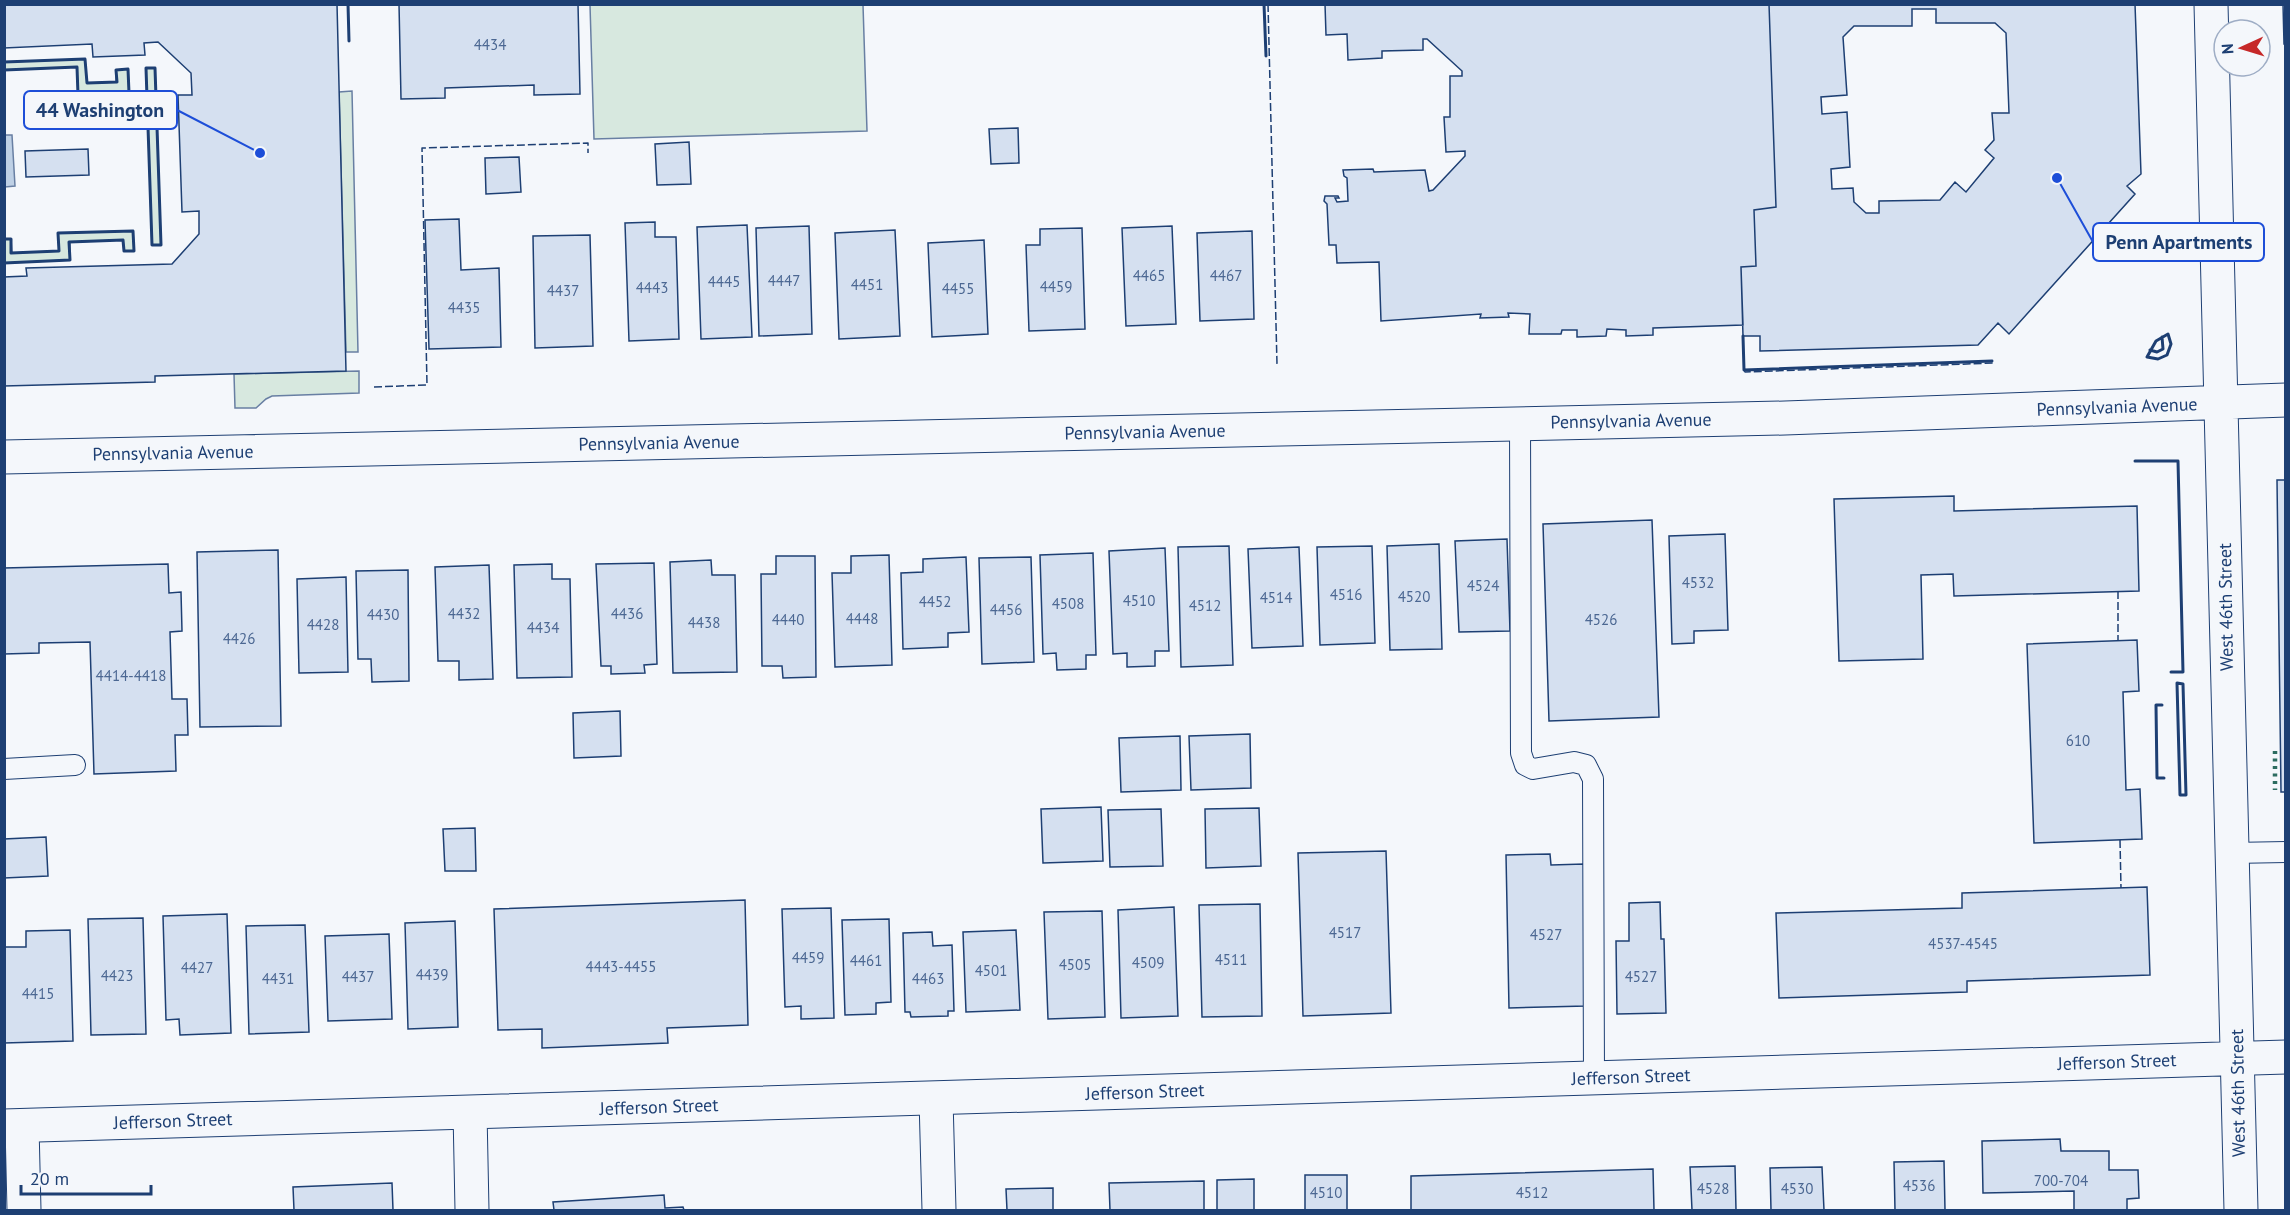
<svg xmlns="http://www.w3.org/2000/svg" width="2290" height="1215" font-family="'PT Sans',sans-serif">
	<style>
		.green { fill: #d7e8df; stroke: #687fa3; stroke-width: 1.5 }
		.water { fill: #bed0e5; stroke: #687fa3; stroke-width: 1.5 }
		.building { fill: #d5e0f0; stroke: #1d3f73; stroke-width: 1.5; fill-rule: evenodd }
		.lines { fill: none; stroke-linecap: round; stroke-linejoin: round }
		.lane-casing { stroke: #1d3f73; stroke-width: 22 }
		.street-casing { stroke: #1d3f73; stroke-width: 35 }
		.lane { stroke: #f4f7fb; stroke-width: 20 }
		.street { stroke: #f4f7fb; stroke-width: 33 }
		.hedge { stroke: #2c6c60; stroke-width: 4.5; stroke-dasharray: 3 4.5; stroke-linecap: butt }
		.fence { stroke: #1d3f73; stroke-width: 1.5; stroke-dasharray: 8 3; stroke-linecap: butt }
		.wall { stroke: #1d3f73; stroke-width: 3 }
		.labels { text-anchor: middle; stroke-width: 4.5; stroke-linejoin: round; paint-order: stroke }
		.number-label { font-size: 15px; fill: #4b6792 }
		.street-label { font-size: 18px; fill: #1d3f73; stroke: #f4f7fb }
		.leader { fill: none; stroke: #1d4ed8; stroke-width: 2 }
		.callout-dot { fill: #1d4ed8; stroke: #f4f7fb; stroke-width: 2 }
		.callout { fill: #f4f7fb; stroke: #1d4ed8; stroke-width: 2 }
		.callout-label { font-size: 20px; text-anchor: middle; font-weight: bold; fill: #1d3f73 }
	</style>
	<rect width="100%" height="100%" fill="#f4f7fb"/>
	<path class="green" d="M590,5H863L867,131L594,139Z
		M85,59L87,83L116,82V70L128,69L129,93L78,95L77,67L5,70V62Z
		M146,68H155L161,245H152Z
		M352,91L358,352H346L339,92Z
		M133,231L134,251H124L123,240L70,242V260L5,263V239H11L12,253L59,251L58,233Z
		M359,371V393L272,396L266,399L256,408H235L234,374Z"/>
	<path class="water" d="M5,135H12L15,186L5,187Z"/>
	<path class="building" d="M4,4H337L346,371L155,376V382L4,386V277L27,276L26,268L172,264L199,234V211L182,212L178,95H192L191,73L158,42L144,43L145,55L93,57L92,44L4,48Z
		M399,4H578L580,94L534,95V85L445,88V98L401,99Z
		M1325,4H1769L1776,207L1754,210L1756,266L1741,267L1743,325L1653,328V335L1626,336V330L1607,329L1606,336L1577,337V330H1562L1561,334H1529L1530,314L1508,313L1509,317L1480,318L1481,314L1381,321L1379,262L1337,263L1336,245H1329L1327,204L1324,201L1325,196H1338L1339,198H1335L1337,202L1348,201L1347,178L1344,176L1343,170L1373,169L1374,172L1425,170L1429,191L1433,190L1465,156V151L1446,152L1444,117H1450V76H1462V71L1427,39H1423V50L1382,51V58L1348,60L1347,34L1326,35Z
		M1769,4H2135L2141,174L2127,186L2135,194L2009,334L1998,323L1978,345L1760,351V336H1743L1741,267L1756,266L1754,210L1776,207ZM1912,9H1936V23H1995L2006,33L2009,113H1992L1994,140L1985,150L1994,158L1966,192L1955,182L1940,200L1879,201V213H1866L1854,202L1853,188L1832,189L1831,169L1850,167L1847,112L1822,114L1821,97L1847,95L1843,37L1854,26H1912Z
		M2283,4H2286V44H2284Z
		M1018,128L1019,163L991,164L989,129Z
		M689,142L691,184L657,185L655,144Z
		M88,149L89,175L26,177L25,151Z
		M519,157L521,192L486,194L485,158Z
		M459,219L461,270L499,268L501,347L429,349L425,220Z
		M655,222V237H676L679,339L629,341L625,223Z
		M747,225L752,337L701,339L697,227Z
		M809,226L812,334L759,336L756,228Z
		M1172,226L1176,324L1126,326L1122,228Z
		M1082,228L1085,329L1029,331L1026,245H1040V229Z
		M895,230L900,336L839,339L835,233Z
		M1252,231L1254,319L1200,321L1197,233Z
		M590,235L593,346L535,348L533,236Z
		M984,240L988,334L932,337L928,243Z
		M2277,480H2286V792H2281Z
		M1954,496V511L2137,506L2139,591L1954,596L1953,574L1921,575L1923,659L1839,661L1834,499Z
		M1652,520L1659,717L1549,721L1543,524Z
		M1725,534L1728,630L1694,631V643L1672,644L1669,536Z
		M1507,539L1510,631L1459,632L1455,541Z
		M1439,544L1442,649L1390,650L1387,546Z
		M1229,546L1233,665L1181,667L1178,547Z
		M1372,546L1375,643L1320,645L1317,547Z
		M1299,547L1303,646L1252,648L1248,549Z
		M1165,548L1169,651H1155V666L1127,667V653L1113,654L1109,551Z
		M278,550L281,726L200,727L197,552Z
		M1093,553L1096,655H1086V669L1057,670L1056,653L1043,654L1040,555Z
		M889,555L892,665L835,667L832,573H851V556Z
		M776,556H815L816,677L783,678L782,666H762L761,574H776Z
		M966,557L969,632L948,633V647L903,649L901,573L923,572V559Z
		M1031,557L1034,662L982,664L979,558Z
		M711,560L712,575H735L737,672L673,673L670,562Z
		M654,563L657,664L644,665L645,673L611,674V666H601L596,564Z
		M168,564L169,593L181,592L182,631L170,632L172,699H187L188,735H175L176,771L94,774L90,642L39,643V653L4,654V568Z
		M552,564V579H570L572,677L517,678L514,565Z
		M489,565L493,679L459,680V661H438L435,567Z
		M408,570L409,681L372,682L371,659H358L356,571Z
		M346,577L348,672L299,673L297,579Z
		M2137,640L2139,691L2123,692L2126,790L2140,789L2142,839L2034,843L2027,644Z
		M620,711L621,756L574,758L573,713Z
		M1250,734L1251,788L1191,790L1189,736Z
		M1180,736L1181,790L1121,792L1119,738Z
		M1101,807L1103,861L1043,863L1041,809Z
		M1259,808L1261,866L1206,868L1205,809Z
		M1161,809L1163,866L1110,867L1108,810Z
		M475,828L476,871H445L443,829Z
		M46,837L48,876L4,878V839Z
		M1386,851L1391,1013L1303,1016L1298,853Z
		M1550,854L1551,865L1584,864L1586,1006L1509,1008L1506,855Z
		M2147,887L2150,975L1967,981V992L1779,998L1776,913L1962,908V893Z
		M745,900L748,1025L667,1028L668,1043L542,1048V1029L498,1030L494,909Z
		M1660,902L1661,939H1664L1666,1013L1617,1014L1616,941H1629V903Z
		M1260,904L1262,1016L1202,1017L1199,905Z
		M1174,907L1178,1016L1121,1018L1118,910Z
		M831,908L834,1018L801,1019V1006L785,1007L782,909Z
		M1102,911L1105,1017L1048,1019L1044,912Z
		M227,914L231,1033L180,1035L179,1019L166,1020L163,916Z
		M143,918L146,1034L91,1035L88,919Z
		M889,919L891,1002L876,1003V1014L845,1015L842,920Z
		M455,921L458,1027L408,1029L405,923Z
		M305,925L309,1032L249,1034L246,926Z
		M70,930L73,1041L4,1043V947H26V931Z
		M1016,930L1020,1010L966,1012L963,932Z
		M932,932L933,946L952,945L954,1011H948V1016L911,1017L910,1012H905L903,933Z
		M389,934L392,1019L328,1021L325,936Z
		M2060,1139L2061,1151H2109V1170H2138L2139,1198L2127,1199V1210H2074V1191L1983,1193L1982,1141Z
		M1944,1161L1945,1210H1895L1894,1162Z
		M1735,1166L1736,1210H1692L1690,1167Z
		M1822,1167L1824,1210H1771L1770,1168Z
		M1653,1169L1654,1210H1411V1176Z
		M1305,1175H1347V1210H1305Z
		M1254,1179V1210H1217V1180Z
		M1204,1181V1210H1110L1109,1183Z
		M392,1183L393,1210H294L293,1187Z
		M1053,1188V1210H1007L1006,1189Z
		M664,1195L665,1208L683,1207L684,1210H554L553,1202Z"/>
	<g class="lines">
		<defs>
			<path id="lane" d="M1520,423L1521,753L1525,765L1533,769L1574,762L1586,765L1593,779L1594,1078
				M4,769L75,765
				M2232,853L2286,852"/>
			<path id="street" d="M2211,4L2241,1210
				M4,457L1785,418L2286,400
				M936,1099L939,1210
				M470,1112L472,1210
				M4,1126L2286,1057
				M22,1126L24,1210"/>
		</defs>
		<use href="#lane" class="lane-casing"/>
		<use href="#street" class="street-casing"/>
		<use href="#lane" class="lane"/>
		<use href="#street" class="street"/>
		<path class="hedge" d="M2275,751V790"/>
		<path class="fence" d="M1268,4L1277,364
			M1744,370L1745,372L1994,363
			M374,387L427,385L422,148L588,143V153
			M2118,591V641
			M2120,840L2121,888"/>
		<path class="wall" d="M348,4L349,41
			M1264,4L1266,56
			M4,62L85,59L87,83L117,82L116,70L128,69L129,93L78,95L77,67L4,70
			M146,68H155L161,245H152Z
			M4,239H11V253L59,251L58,233L133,231L134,251H124L123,240L69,242L70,260L4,263
			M2168,334L2171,344L2167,355L2158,359L2147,357L2156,341Z
			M1743,336L1744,370L1992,361
			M2150,350L2157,352L2163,349L2162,337
			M2135,461H2178L2183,672H2171
			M2177,683L2183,684L2186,795H2180Z
			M2162,705H2156L2157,778H2164"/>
	</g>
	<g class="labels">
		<g class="number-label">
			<text x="490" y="50">4434</text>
			<text x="1149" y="281">4465</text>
			<text x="1226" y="281">4467</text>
			<text x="784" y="286">4447</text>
			<text x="724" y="287">4445</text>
			<text x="867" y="290">4451</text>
			<text x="1056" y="292">4459</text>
			<text x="652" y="293">4443</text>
			<text x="958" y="294">4455</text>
			<text x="563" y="296">4437</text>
			<text x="464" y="313">4435</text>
			<text x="1698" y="588">4532</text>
			<text x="1483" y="591">4524</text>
			<text x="1346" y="600">4516</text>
			<text x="1414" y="602">4520</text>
			<text x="1276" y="603">4514</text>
			<text x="1139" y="606">4510</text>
			<text x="935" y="607">4452</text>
			<text x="1068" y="609">4508</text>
			<text x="1205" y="611">4512</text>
			<text x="1006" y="615">4456</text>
			<text x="464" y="619">4432</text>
			<text x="627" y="619">4436</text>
			<text x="383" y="620">4430</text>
			<text x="862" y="624">4448</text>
			<text x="788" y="625">4440</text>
			<text x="1601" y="625">4526</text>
			<text x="704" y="628">4438</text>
			<text x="323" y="630">4428</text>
			<text x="543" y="633">4434</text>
			<text x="239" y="644">4426</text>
			<text x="131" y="681">4414-4418</text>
			<text x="2078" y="746">610</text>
			<text x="1345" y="938">4517</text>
			<text x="1546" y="940">4527</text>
			<text x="1963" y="949">4537-4545</text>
			<text x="808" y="963">4459</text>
			<text x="1231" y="965">4511</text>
			<text x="866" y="966">4461</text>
			<text x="1148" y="968">4509</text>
			<text x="1075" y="970">4505</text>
			<text x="621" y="972">4443-4455</text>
			<text x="197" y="973">4427</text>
			<text x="991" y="976">4501</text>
			<text x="432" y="980">4439</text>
			<text x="117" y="981">4423</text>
			<text x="358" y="982">4437</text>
			<text x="1641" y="982">4527</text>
			<text x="278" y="984">4431</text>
			<text x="928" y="984">4463</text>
			<text x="38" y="999">4415</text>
			<text x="2061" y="1186">700-704</text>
			<text x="1919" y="1191">4536</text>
			<text x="1713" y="1194">4528</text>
			<text x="1797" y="1194">4530</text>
			<text x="1326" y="1198">4510</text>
			<text x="1532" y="1198">4512</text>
		</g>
		<g class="street-label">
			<text transform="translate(2117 407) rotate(-2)" y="6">Pennsylvania Avenue</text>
			<text transform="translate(1631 421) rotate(-1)" y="6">Pennsylvania Avenue</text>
			<text transform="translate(1145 432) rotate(-1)" y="6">Pennsylvania Avenue</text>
			<text transform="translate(659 443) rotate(-1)" y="6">Pennsylvania Avenue</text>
			<text transform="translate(173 453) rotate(-1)" y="6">Pennsylvania Avenue</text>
			<text transform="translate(2226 607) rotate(-91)" y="6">West 46th Street</text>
			<text transform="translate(2117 1062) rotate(-2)" y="6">Jefferson Street</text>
			<text transform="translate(1631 1077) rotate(-2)" y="6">Jefferson Street</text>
			<text transform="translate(1145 1092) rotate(-2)" y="6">Jefferson Street</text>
			<text transform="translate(2238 1093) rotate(-91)" y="6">West 46th Street</text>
			<text transform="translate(659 1107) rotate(-2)" y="6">Jefferson Street</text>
			<text transform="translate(173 1121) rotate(-2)" y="6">Jefferson Street</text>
		</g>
	</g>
	<path class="leader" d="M260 153L177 110M2057 178L2093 242"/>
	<g class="callout-dot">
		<circle cx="260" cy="153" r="6"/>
		<circle cx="2057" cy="178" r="6"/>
	</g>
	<g class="callout">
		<rect x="24" y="91" width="153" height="38" rx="6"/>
		<rect x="2093" y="223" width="171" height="38" rx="6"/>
	</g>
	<g class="callout-label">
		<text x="100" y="117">44 Washington</text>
		<text x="2179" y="249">Penn Apartments</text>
	</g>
	<rect width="2290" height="1215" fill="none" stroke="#1d3f73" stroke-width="12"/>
	<g transform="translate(2242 48) rotate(266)"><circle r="28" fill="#f4f7fb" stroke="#9eadc5" stroke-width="1.5"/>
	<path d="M0-4.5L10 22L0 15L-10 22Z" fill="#c62828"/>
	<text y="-9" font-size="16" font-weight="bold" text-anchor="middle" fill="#1d3f73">N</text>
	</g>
	<path d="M21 1185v9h130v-9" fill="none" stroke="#1d3f73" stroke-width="3"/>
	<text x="30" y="1185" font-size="18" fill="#1d3f73" stroke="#f4f7fb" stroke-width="4.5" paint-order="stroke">20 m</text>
</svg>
